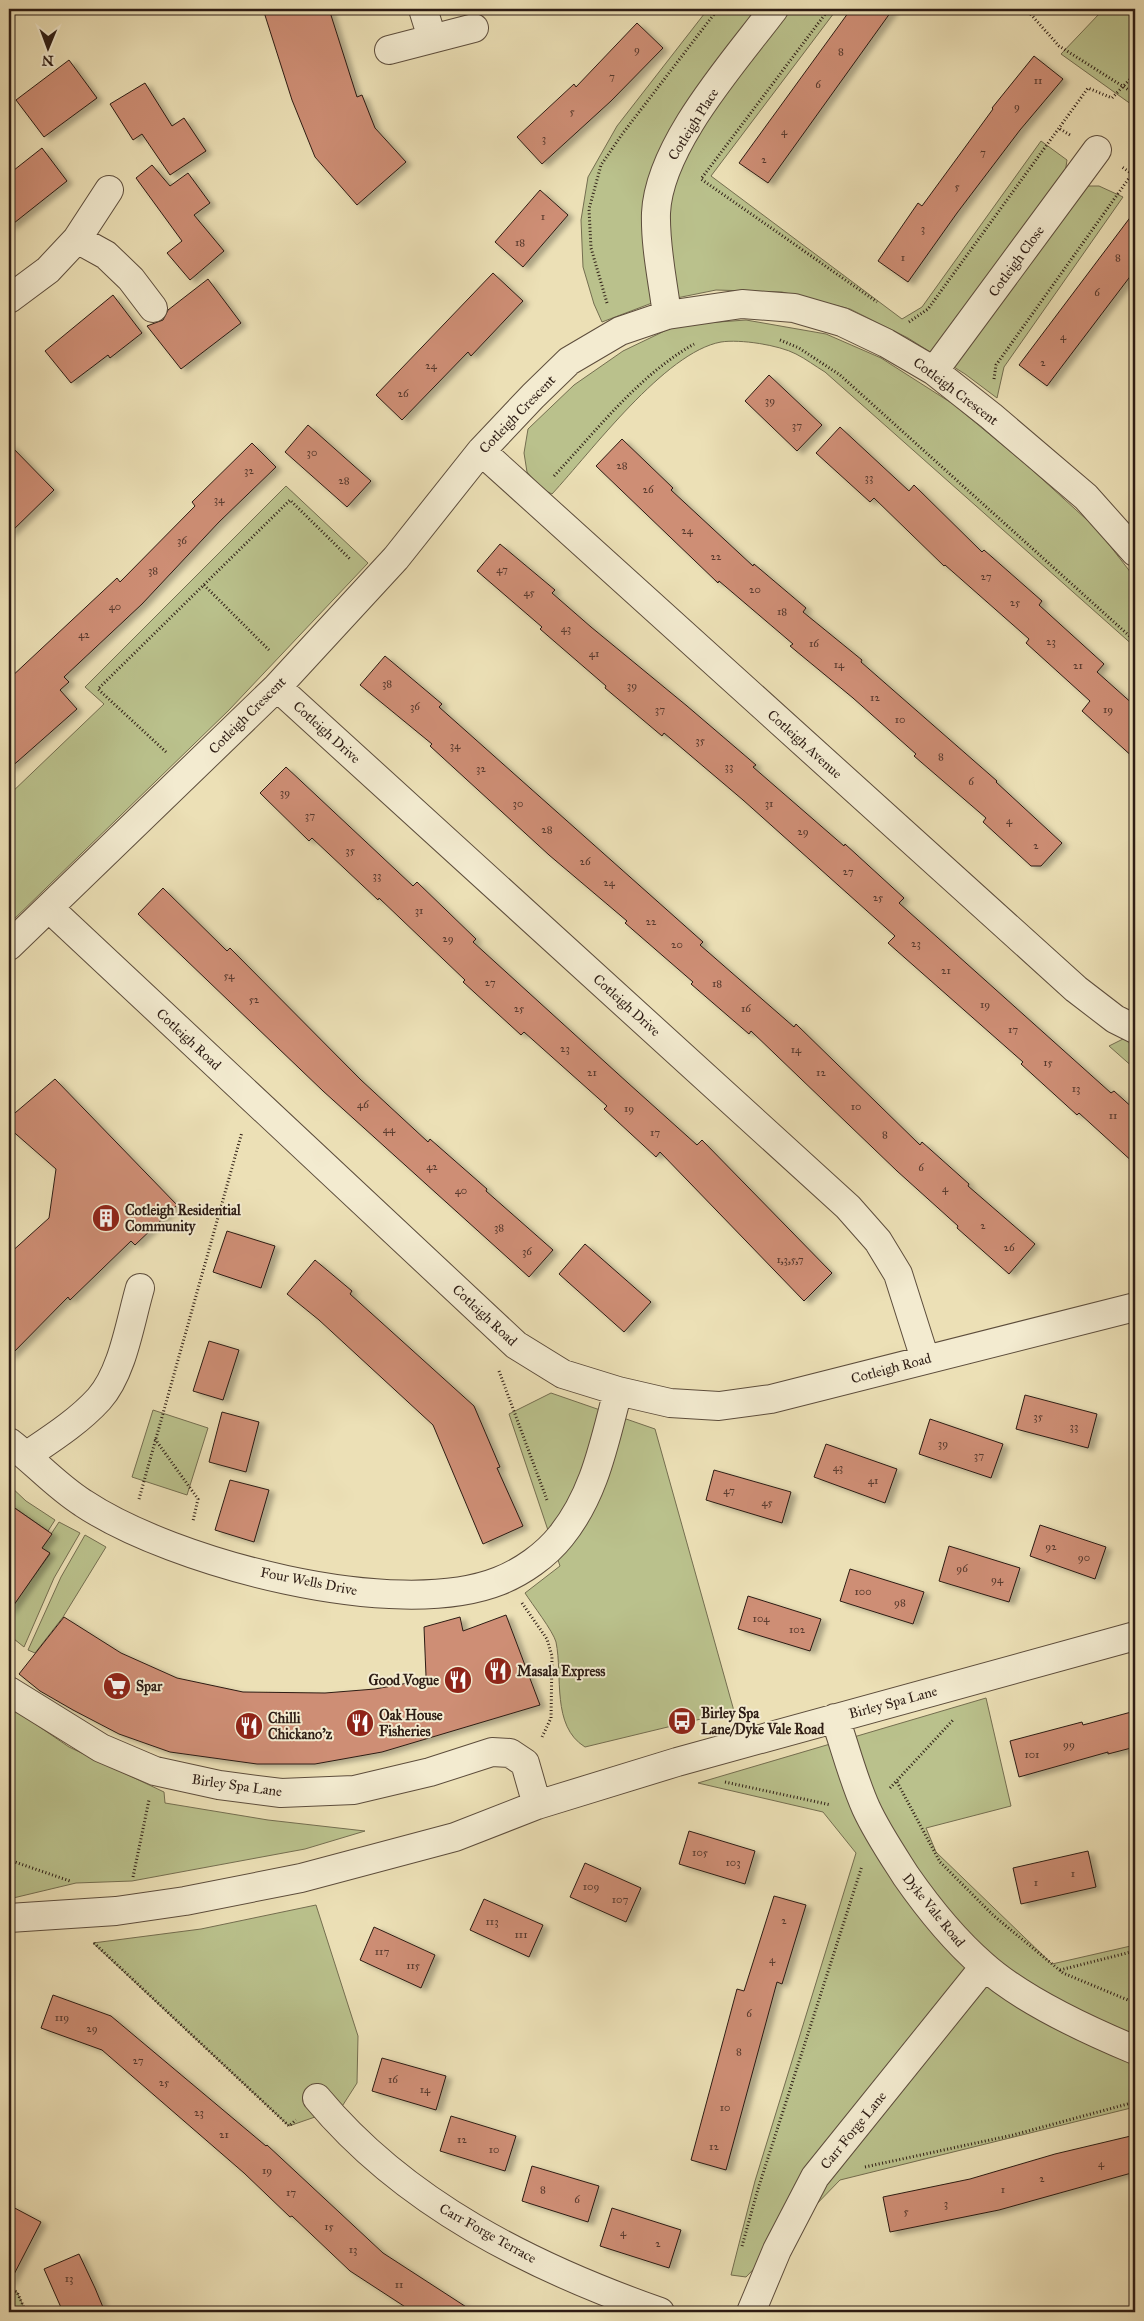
<svg xmlns="http://www.w3.org/2000/svg" width="1144" height="2321" font-family="'IM FELL Great Primer',serif">
	<style>
		.green { fill: #bac18c; stroke: #746e50 }
		.building { fill: #ce8e74; stroke: #2d1c14; filter: url(#shadow) }
		.lines { fill: none; stroke-linecap: round; stroke-linejoin: round }
		.minor-casing { stroke: #5d4d3c; stroke-width: 30 }
		.path { stroke: #2d1c14; stroke-width: 3; stroke-dasharray: 1 2.5; stroke-linecap: butt }
		.minor { stroke: #f3ebd0; stroke-width: 28 }
		.labels { text-anchor: middle; stroke-width: 4; stroke-linejoin: round; paint-order: stroke }
		.number-label { font-size: 11px; fill: #55382c }
		.street-label { font-size: 14px; fill: #2d1c14; stroke: #f3ebd0 }
		.poi-label { font-size: 14px; font-weight: bold; fill: #2d1c14; stroke: #f3ebd0; text-anchor: start }
	</style>
	<defs>
		<filter id="shadow"><feDropShadow dx="5.5" dy="3" stdDeviation="2.5" flood-color="#0004"/></filter>
	</defs>
	<rect width="100%" height="100%" fill="#ece0b6"/>
	<filter id="stains"><feTurbulence type="fractalNoise" baseFrequency=".004" numOctaves="4"/><feColorMatrix values="0 0 0 0 .2 0 0 0 0 .09 0 0 0 0 .02 0 0 0 .5 -.17"/></filter>
	<radialGradient id="worn" r=".72"><stop offset=".6" stop-color="#630" stop-opacity="0"/><stop offset="1" stop-color="#630" stop-opacity=".3"/></radialGradient>
	<path class="green" d="M708,9H837L711,176L902,319L922,307L1041,141L1067,160L1065,173L1081,186H1099L1123,197L1004,367L997,398L965,374L908,338L850,309L782,292L716,290L652,303L602,322L594,304L583,267L581,220L588,177L617,126Z
		M1102,9H1135V107L1061,54L1099,14Z
		M746,320L826,334L881,358L953,404L1030,468L1097,529L1135,578V647L825,372C815,366 806,359 796,354C779,345 740,339 721,342C665,352 591,452 552,494L542,489L527,472L524,453L528,429L574,385L623,351L677,325Z
		M286,486L368,563L229,710L9,924V824L13,819L9,815V795L104,704L85,687Z
		M1123,1039L1135,1043V1069L1109,1046Z
		M551,1393L655,1429L734,1711L585,1747C551,1726 563,1676 556,1642C553,1631 532,1604 525,1593L560,1566L509,1414Z
		M153,1410L208,1428L187,1495L132,1477Z
		M9,1485L26,1501L55,1520L48,1531L9,1504Z
		M59,1522L80,1533L54,1578L24,1647L9,1635V1603L13,1605L50,1554L42,1548Z
		M85,1535L106,1547L63,1617L35,1653L28,1650L61,1577Z
		M986,1698L1011,1806L926,1828L936,1852L1052,1964L1135,1945V2107L840,2180L746,2277L731,2275L755,2181L856,1853L823,1812L698,1783Z
		M9,1706L69,1747L164,1792L165,1803L268,1820L365,1831L305,1849L132,1881L76,1883L9,1899Z
		M316,1905L358,2036L357,2083L341,2108L289,2126L93,1943L201,1929Z
		M9,2288L17,2292L26,2312H9Z"/>
	<path class="building" d="M263,9H329L357,97L362,95L375,128L406,162L357,205L315,157L292,100Z
		M851,9H893L768,183L739,163Z
		M637,23L663,48L611,101L542,164L517,137L574,84L576,87Z
		M1034,56L1063,79L1020,130L957,213L908,282L878,261L918,203L922,206L993,109L992,108Z
		M69,60L97,98L44,137L16,100Z
		M145,83L172,126L184,118L206,151L170,175L142,134L133,140L110,104Z
		M42,148L67,181L9,227V174Z
		M152,165L170,186L188,173L210,203L194,215L224,251L190,280L167,253L182,241L136,178Z
		M540,190L568,215L523,267L495,242Z
		M1135,211V270L1047,386L1019,365Z
		M493,273L523,301L471,356L468,352L402,420L376,395Z
		M208,279L241,323L181,369L147,326L163,320L168,310Z
		M113,295L142,333L110,358L108,355L71,383L45,351Z
		M769,375L822,425L797,451L745,401Z
		M308,425L371,481L347,507L285,452Z
		M840,427L909,491L914,485L982,552L984,550L1042,601L1039,605L1104,664L1097,672L1135,706V759L1082,711L1090,701L1026,643L1029,639L945,565L944,566L874,498L870,502L816,453Z
		M622,439L673,488L671,490L753,566L754,564L806,608L803,612L862,660L861,662L997,781L996,782L1062,843L1041,866H1031L983,822L986,818L914,756L916,754L853,698L790,646L793,644L719,581L718,583L596,466Z
		M252,443L276,467L219,522L142,604L64,677L69,682L60,690L77,709L9,769V679L117,578L120,582L195,506L192,502Z
		M9,444L54,490L9,534Z
		M500,544L555,590L552,593L591,627L687,706L756,765L753,767L844,846L845,844L904,898L899,903L1111,1093L1114,1091L1135,1110V1164L1079,1113L1077,1115L1021,1064L1023,1062L888,943L895,936L743,800L664,733L662,736L605,688L606,686L540,629L542,627L477,571Z
		M385,656L442,704L439,707L703,942L700,945L794,1027L796,1024L920,1145L922,1142L969,1184L968,1186L1035,1244L1009,1274L957,1228L958,1226L897,1171L751,1031L749,1034L691,984L693,982L625,923L627,921L549,855L430,746L432,744L360,685Z
		M286,767L413,886L417,882L476,939L473,942L628,1083L697,1145L702,1140L832,1273L804,1301L660,1152L656,1157L604,1109L607,1106L524,1032L521,1035L463,982L465,980L379,898L378,900L312,838L309,841L260,793Z
		M163,888L227,951L230,948L361,1080L428,1142L430,1139L487,1189L486,1191L553,1250L529,1277L323,1091L138,914Z
		M55,1079L177,1205L135,1245L131,1241L70,1300L68,1297L9,1357V1254L49,1218L56,1169L9,1128V1118Z
		M227,1231L275,1246L261,1288L213,1272Z
		M585,1244L651,1302L624,1332L559,1274Z
		M315,1260L352,1291L350,1294L474,1406L500,1467L497,1468L523,1526L483,1544L433,1425L319,1320L287,1294Z
		M209,1341L239,1350L223,1400L193,1391Z
		M1025,1395L1097,1414L1088,1448L1016,1429Z
		M222,1412L259,1422L246,1472L209,1462Z
		M930,1419L1003,1444L991,1478L919,1454Z
		M826,1444L897,1469L885,1503L814,1477Z
		M714,1470L791,1492L782,1523L706,1500Z
		M230,1480L269,1490L254,1542L215,1530Z
		M9,1504L52,1534L42,1548L50,1553L9,1612Z
		M1040,1525L1106,1547L1095,1579L1030,1556Z
		M949,1546L1020,1568L1009,1602L939,1581Z
		M850,1569L924,1592L913,1624L840,1601Z
		M748,1596L821,1619L810,1651L738,1629Z
		M506,1615L540,1705L382,1752L315,1764H257L170,1752L119,1734L73,1710L40,1691L19,1674L64,1617L121,1653L177,1678L243,1692L325,1693L375,1689L403,1684L426,1676L424,1627L460,1617L463,1631Z
		M1135,1711V1747L1108,1754V1752L1019,1777L1010,1741L1082,1722L1083,1725Z
		M689,1831L755,1851L745,1884L679,1864Z
		M1088,1851L1096,1887L1021,1904L1013,1868Z
		M585,1863L641,1888L626,1922L570,1897Z
		M774,1896L806,1905L782,1984L777,1982L726,2170L691,2160L737,1989L744,1991Z
		M484,1899L543,1925L529,1957L470,1930Z
		M374,1927L435,1955L421,1988L360,1960Z
		M53,1995L111,2016L266,2146L267,2145L383,2253L474,2312H413L350,2271L292,2216L290,2217L244,2173L102,2050L41,2028Z
		M382,2058L446,2076L436,2110L372,2091Z
		M451,2116L516,2136L505,2171L440,2151Z
		M1135,2135V2172L999,2210L890,2232L883,2197L970,2179L1055,2154Z
		M532,2166L599,2186L588,2222L522,2201Z
		M9,2205L41,2222L9,2284Z
		M612,2208L681,2230L669,2268L600,2246Z
		M79,2254L95,2288L105,2312H63L44,2269Z"/>
	<g class="lines">
		<defs>
			<path id="minor" d="M423,9L432,38
				M389,50L474,28
				M77,239L106,255L131,279L153,308
				M9,299L48,270L77,239L109,190
				M667,315C663,282 655,247 656,213C659,145 734,62 774,9
				M934,371L1097,150
				M481,451L1076,989L1115,1019L1135,1029
				M277,687L848,1207L878,1241L898,1274L925,1359
				M49,908L516,1345L563,1374L618,1391L670,1403L719,1406L771,1399L1135,1307
				M9,946L277,687L396,558L481,451L533,396L569,361L620,331L667,315L742,304L794,308L842,322L886,343L934,371L991,416L1086,497L1135,552
				M9,1442C34,1461 56,1486 83,1503C173,1563 396,1622 499,1581C522,1572 546,1555 561,1536C595,1494 604,1443 618,1391
				M26,1456C51,1439 78,1422 99,1399C123,1372 130,1322 140,1288
				M9,1691L101,1748L155,1771L219,1785L281,1793L354,1790L430,1772L492,1752L510,1753L525,1763L537,1805
				M835,1718C845,1747 853,1779 866,1808C877,1832 892,1854 906,1876C929,1909 953,1939 983,1965C1022,2000 1087,2030 1135,2050
				M9,1918L116,1911L185,1901L301,1878L455,1837L537,1805L677,1762L1135,1636
				M317,2098C405,2204 532,2267 660,2312
				M751,2312L777,2250L815,2177L984,1967"/>
		</defs>
		<use href="#minor" class="minor-casing"/>
		<path class="path" d="M829,9L701,179L877,302
			M1026,9L1059,46L1135,94
			M1060,129L1070,135
			M607,303L591,248L589,209L601,165L623,133L718,9
			M909,322L928,309L1088,88L1112,98L1135,74
			M780,340L799,348L840,375L1135,641
			M994,379L996,365L1132,174L1122,167
			M554,476C598,429 638,376 694,344
			M204,585L269,650
			M166,752L98,689L290,500L351,560
			M499,1371L547,1500
			M155,1439L198,1499L193,1521
			M139,1499L242,1132
			M522,1603L547,1639L552,1656L551,1718L542,1737
			M725,1782L831,1805
			M897,1782L940,1862L994,1916L1063,1973L1135,2003
			M890,1788L954,1719
			M9,1860L70,1881
			M133,1877L149,1800
			M94,1943L289,2126L296,2120
			M1060,1970L1135,1951
			M865,2167L1013,2135L1135,2102
			M742,2246L758,2189L862,1866
			M9,2288L17,2292L26,2312"/>
		<use href="#minor" class="minor"/>
	</g>
	<defs>
		<symbol id="building-disc" viewBox="-11 -11 22 22"><circle r="9.5" fill="#8f2418" stroke="#f3ebd0"/><path d="M-4-6H4V6H1V3H-1V6H-4ZM-2.5-4.3h1.7v1.8h-1.7ZM.8-4.3h1.7v1.8H.8ZM-2.5-1h1.7V.8h-1.7ZM.8-1h1.7V.8H.8Z" fill="#fff"/></symbol>
		<symbol id="restaurant-disc" viewBox="-11 -11 22 22"><circle r="9.5" fill="#8f2418" stroke="#f3ebd0"/><path d="M-5-6h1v4h1v-4h1v4h1v-4h1v5L-1.5 .5V6h-2V.5L-5-1ZM5-6V6H3V1.5H1.5Q1.5-4 5-6Z" fill="#fff"/></symbol>
		<symbol id="supermarket-disc" viewBox="-11 -11 22 22"><circle r="9.5" fill="#8f2418" stroke="#f3ebd0"/><path d="M-6-5.5h2.5l.6 2H6L4.5 2H-2.5L-4.4-4H-6ZM-1.5 3.2a1.3 1.3 0 1 0 .1 0ZM3 3.2a1.3 1.3 0 1 0 .1 0Z" fill="#fff"/></symbol>
		<symbol id="bus-disc" viewBox="-11 -11 22 22"><circle r="9.5" fill="#8f2418" stroke="#f3ebd0"/><path d="M-5-6H5V4H4V6H2V4H-2V6H-4V4H-5ZM-3.5-4V0h7V-4ZM-3.5 1.2v1.5H-2V1.2ZM2 1.2v1.5H3.5V1.2Z" fill="#fff"/></symbol>
	</defs>
	<g fill-rule="evenodd">
		<use href="#building-disc" x="90" y="1202" width="32" height="32"/>
		<use href="#restaurant-disc" x="482" y="1655" width="32" height="32"/>
		<use href="#restaurant-disc" x="442" y="1664" width="32" height="32"/>
		<use href="#supermarket-disc" x="101" y="1670" width="32" height="32"/>
		<use href="#bus-disc" x="666" y="1705" width="32" height="32"/>
		<use href="#restaurant-disc" x="344" y="1707" width="32" height="32"/>
		<use href="#restaurant-disc" x="233" y="1710" width="32" height="32"/>
	</g>
	<g class="labels">
		<g class="number-label">
			<text x="637" y="53">9</text>
			<text x="841" y="55">8</text>
			<text x="612" y="80">7</text>
			<text x="1038" y="84">11</text>
			<text x="818" y="88">6</text>
			<text x="1017" y="110">9</text>
			<text x="572" y="115">5</text>
			<text x="784" y="135">4</text>
			<text x="544" y="142">3</text>
			<text x="983" y="156">7</text>
			<text x="764" y="163">2</text>
			<text x="957" y="190">5</text>
			<text x="543" y="220">1</text>
			<text x="923" y="232">3</text>
			<text x="520" y="246">18</text>
			<text x="903" y="261">1</text>
			<text x="1118" y="261">8</text>
			<text x="1097" y="296">6</text>
			<text x="1063" y="340">4</text>
			<text x="1043" y="366">2</text>
			<text x="431" y="369">24</text>
			<text x="403" y="397">26</text>
			<text x="770" y="404">39</text>
			<text x="797" y="429">37</text>
			<text x="312" y="456">30</text>
			<text x="622" y="469">28</text>
			<text x="249" y="474">32</text>
			<text x="869" y="481">33</text>
			<text x="344" y="484">28</text>
			<text x="648" y="493">26</text>
			<text x="219" y="503">34</text>
			<text x="687" y="534">24</text>
			<text x="182" y="544">36</text>
			<text x="716" y="560">22</text>
			<text x="502" y="573">47</text>
			<text x="153" y="574">38</text>
			<text x="986" y="580">27</text>
			<text x="755" y="593">20</text>
			<text x="529" y="596">45</text>
			<text x="1015" y="606">25</text>
			<text x="115" y="610">40</text>
			<text x="782" y="615">18</text>
			<text x="566" y="632">43</text>
			<text x="84" y="638">42</text>
			<text x="1051" y="645">23</text>
			<text x="814" y="647">16</text>
			<text x="594" y="657">41</text>
			<text x="839" y="668">14</text>
			<text x="1078" y="669">21</text>
			<text x="387" y="687">38</text>
			<text x="632" y="689">39</text>
			<text x="875" y="701">12</text>
			<text x="415" y="710">36</text>
			<text x="660" y="713">37</text>
			<text x="1108" y="713">19</text>
			<text x="900" y="723">10</text>
			<text x="700" y="744">35</text>
			<text x="455" y="749">34</text>
			<text x="941" y="760">8</text>
			<text x="729" y="770">33</text>
			<text x="481" y="772">32</text>
			<text x="971" y="785">6</text>
			<text x="285" y="796">39</text>
			<text x="518" y="807">30</text>
			<text x="769" y="807">31</text>
			<text x="310" y="819">37</text>
			<text x="1009" y="824">4</text>
			<text x="547" y="833">28</text>
			<text x="803" y="835">29</text>
			<text x="1036" y="849">2</text>
			<text x="350" y="854">35</text>
			<text x="585" y="865">26</text>
			<text x="848" y="875">27</text>
			<text x="377" y="879">33</text>
			<text x="609" y="886">24</text>
			<text x="878" y="901">25</text>
			<text x="419" y="914">31</text>
			<text x="651" y="925">22</text>
			<text x="448" y="942">29</text>
			<text x="916" y="947">23</text>
			<text x="677" y="948">20</text>
			<text x="946" y="974">21</text>
			<text x="229" y="979">54</text>
			<text x="490" y="986">27</text>
			<text x="717" y="987">18</text>
			<text x="254" y="1003">52</text>
			<text x="985" y="1008">19</text>
			<text x="519" y="1012">25</text>
			<text x="746" y="1012">16</text>
			<text x="1013" y="1033">17</text>
			<text x="565" y="1052">23</text>
			<text x="796" y="1053">14</text>
			<text x="1048" y="1066">15</text>
			<text x="592" y="1076">21</text>
			<text x="821" y="1076">12</text>
			<text x="1076" y="1092">13</text>
			<text x="363" y="1108">46</text>
			<text x="856" y="1110">10</text>
			<text x="629" y="1112">19</text>
			<text x="1113" y="1119">11</text>
			<text x="389" y="1133">44</text>
			<text x="655" y="1136">17</text>
			<text x="885" y="1138">8</text>
			<text x="432" y="1170">42</text>
			<text x="921" y="1171">6</text>
			<text x="945" y="1192">4</text>
			<text x="461" y="1194">40</text>
			<text x="983" y="1229">2</text>
			<text x="499" y="1231">38</text>
			<text x="1009" y="1251">26</text>
			<text x="527" y="1255">36</text>
			<text x="790" y="1263">1,3,5,7</text>
			<text x="1038" y="1420">35</text>
			<text x="1074" y="1430">33</text>
			<text x="943" y="1447">39</text>
			<text x="979" y="1459">37</text>
			<text x="838" y="1471">43</text>
			<text x="873" y="1484">41</text>
			<text x="729" y="1494">47</text>
			<text x="767" y="1506">45</text>
			<text x="1051" y="1550">92</text>
			<text x="1084" y="1561">90</text>
			<text x="962" y="1572">96</text>
			<text x="997" y="1583">94</text>
			<text x="863" y="1595">100</text>
			<text x="900" y="1606">98</text>
			<text x="761" y="1622">104</text>
			<text x="797" y="1633">102</text>
			<text x="1069" y="1748">99</text>
			<text x="1032" y="1758">101</text>
			<text x="700" y="1856">105</text>
			<text x="733" y="1866">103</text>
			<text x="1073" y="1877">1</text>
			<text x="1036" y="1886">1</text>
			<text x="591" y="1890">109</text>
			<text x="620" y="1903">107</text>
			<text x="784" y="1924">2</text>
			<text x="492" y="1925">113</text>
			<text x="521" y="1938">111</text>
			<text x="382" y="1955">117</text>
			<text x="772" y="1963">4</text>
			<text x="413" y="1969">115</text>
			<text x="749" y="2017">6</text>
			<text x="62" y="2021">119</text>
			<text x="92" y="2032">29</text>
			<text x="739" y="2055">8</text>
			<text x="138" y="2064">27</text>
			<text x="393" y="2083">16</text>
			<text x="164" y="2086">25</text>
			<text x="425" y="2093">14</text>
			<text x="725" y="2111">10</text>
			<text x="199" y="2116">23</text>
			<text x="224" y="2138">21</text>
			<text x="462" y="2143">12</text>
			<text x="714" y="2150">12</text>
			<text x="494" y="2153">10</text>
			<text x="1101" y="2167">4</text>
			<text x="267" y="2174">19</text>
			<text x="1042" y="2182">2</text>
			<text x="543" y="2193">8</text>
			<text x="1003" y="2193">1</text>
			<text x="291" y="2196">17</text>
			<text x="577" y="2203">6</text>
			<text x="946" y="2207">3</text>
			<text x="906" y="2215">5</text>
			<text x="329" y="2230">15</text>
			<text x="623" y="2236">4</text>
			<text x="658" y="2247">2</text>
			<text x="353" y="2253">13</text>
			<text x="69" y="2282">13</text>
			<text x="399" y="2288">11</text>
		</g>
		<g class="street-label">
			<text transform="translate(693 124) rotate(-58)" y="5">Cotleigh Place</text>
			<text transform="translate(1016 261) rotate(-54)" y="5">Cotleigh Close</text>
			<text transform="translate(956 391) rotate(37)" y="5">Cotleigh Crescent</text>
			<text transform="translate(517 414) rotate(-46)" y="5">Cotleigh Crescent</text>
			<text transform="translate(247 715) rotate(-45)" y="5">Cotleigh Crescent</text>
			<text transform="translate(327 732) rotate(42)" y="5">Cotleigh Drive</text>
			<text transform="translate(805 744) rotate(42)" y="5">Cotleigh Avenue</text>
			<text transform="translate(627 1005) rotate(42)" y="5">Cotleigh Drive</text>
			<text transform="translate(189 1039) rotate(43)" y="5">Cotleigh Road</text>
			<text transform="translate(485 1315) rotate(43)" y="5">Cotleigh Road</text>
			<text transform="translate(891 1368) rotate(-15)" y="5">Cotleigh Road</text>
			<text transform="translate(309 1581) rotate(11)" y="5">Four Wells Drive</text>
			<text transform="translate(893 1702) rotate(-15)" y="5">Birley Spa Lane</text>
			<text transform="translate(237 1785) rotate(8)" y="5">Birley Spa Lane</text>
			<text transform="translate(934 1910) rotate(51)" y="5">Dyke Vale Road</text>
			<text transform="translate(853 2130) rotate(-51)" y="5">Carr Forge Lane</text>
			<text transform="translate(488 2233) rotate(29)" y="5">Carr Forge Terrace</text>
		</g>
		<g class="poi-label">
			<text x="125" y="1215">Cotleigh Residential<tspan x="125" dy="16">Community</tspan></text>
			<text x="517" y="1676">Masala Express</text>
			<text x="439" y="1685" text-anchor="end">Good Vogue</text>
			<text x="136" y="1691">Spar</text>
			<text x="701" y="1718">Birley Spa<tspan x="701" dy="16">Lane/Dyke Vale Road</tspan></text>
			<text x="379" y="1720">Oak House<tspan x="379" dy="16">Fisheries</tspan></text>
			<text x="268" y="1723">Chilli<tspan x="268" dy="16">Chickano'z</tspan></text>
		</g>
	</g>
	<rect width="1144" height="2321" fill="none" stroke="#ece0b6" stroke-width="30"/>
	<rect x="10" y="10" width="1124" height="2301" fill="none" stroke="#2d1c14" stroke-width="2.5"/>
	<rect x="15" y="15" width="1114" height="2291" fill="none" stroke="#2d1c14"/>
	<g transform="translate(48 48) rotate(181)" stroke="#f3ebd0" stroke-width="4" paint-order="stroke">
	<path d="M0-4L9 19L0 12L-9 19Z" fill="#2d1c14"/>
	<text y="-8" font-size="14" font-weight="bold" text-anchor="middle" fill="#2d1c14">N</text>
	</g>
	<rect width="100%" height="100%" filter="url(#stains)"/>
	<rect width="100%" height="100%" fill="url(#worn)"/>
</svg>
